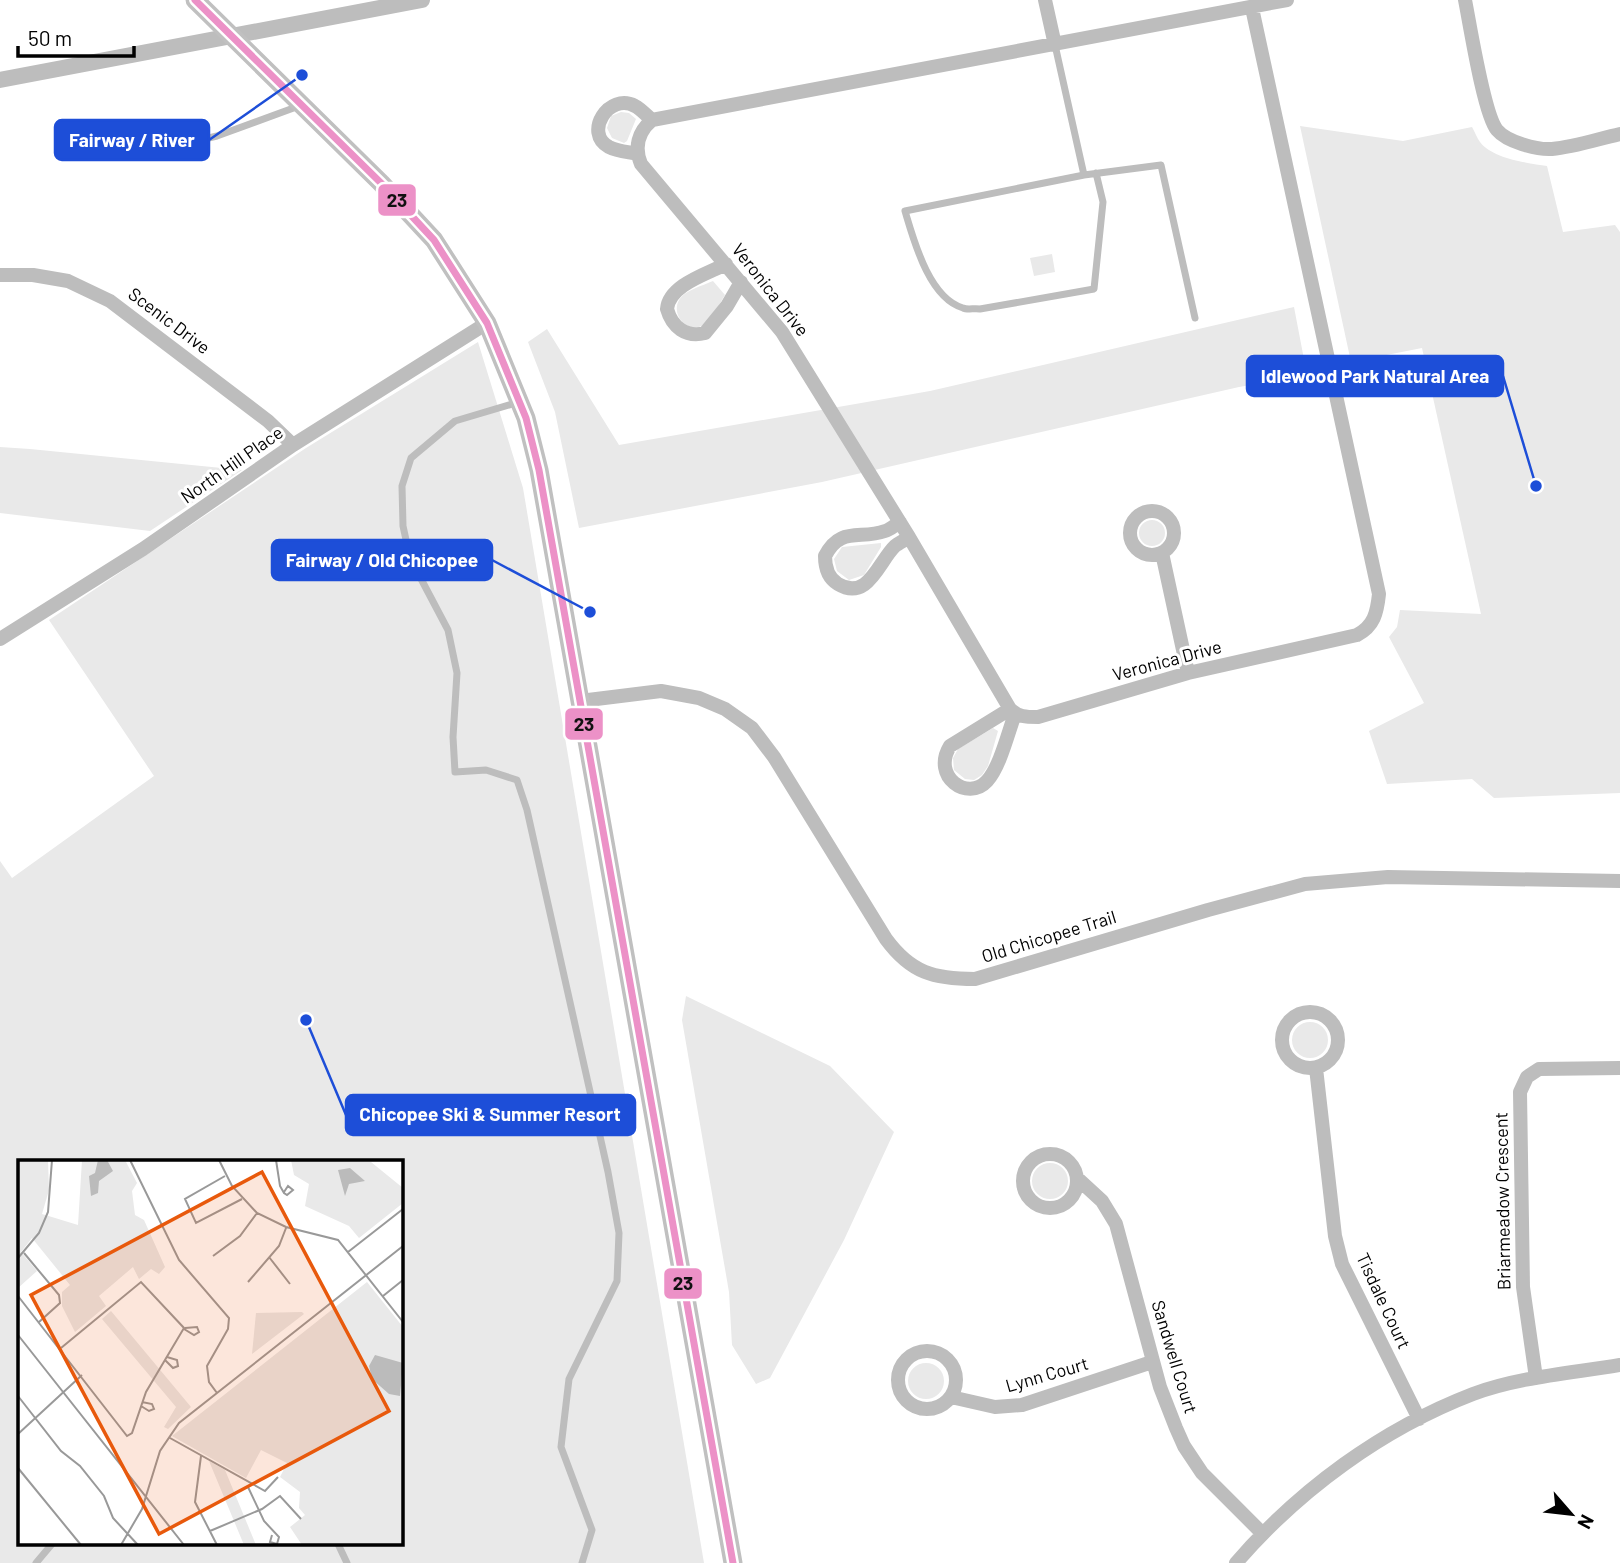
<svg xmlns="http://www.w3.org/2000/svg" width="1620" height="1563" font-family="Barlow,sans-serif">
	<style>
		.green { fill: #e9e9e9; fill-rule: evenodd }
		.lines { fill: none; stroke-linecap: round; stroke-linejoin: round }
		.service { stroke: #bdbdbd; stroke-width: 7 }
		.minor { stroke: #bdbdbd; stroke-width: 14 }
		.tertiary { stroke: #bdbdbd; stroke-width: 16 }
		.secondary { stroke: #c0c0c0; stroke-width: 19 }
		.bus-1-casing { stroke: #fff; stroke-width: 12 }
		.bus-1 { stroke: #ec91c7; stroke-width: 7 }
		.labels { text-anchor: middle; stroke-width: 6; stroke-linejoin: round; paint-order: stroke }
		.street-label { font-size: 18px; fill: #000; stroke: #fff }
		.inset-road { fill: none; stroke: #999; stroke-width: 2 }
		.view { fill: #e8590c; fill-opacity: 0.15; stroke: #e8590c; stroke-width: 3.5 }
		.inset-edge { fill: none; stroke: #000; stroke-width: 3.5 }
		.leader { fill: none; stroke: #1d4ed8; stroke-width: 2.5 }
		.callout-dot { fill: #1d4ed8; stroke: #fff; stroke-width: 2.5 }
		.callout { fill: #1d4ed8; stroke: #1d4ed8; stroke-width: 2.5 }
		.callout-label { font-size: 19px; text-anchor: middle; font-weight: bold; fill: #fff }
		.line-badge { stroke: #fff; stroke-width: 2.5 }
		.pale-badge-label { font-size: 19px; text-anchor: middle; font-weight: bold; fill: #111 }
	</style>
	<rect width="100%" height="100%" fill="#fff"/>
	<path class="green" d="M621,112L629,113L636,119L627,141L624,143L612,138L607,128L611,116Z
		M1300,126L1403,141L1472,127C1475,132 1477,138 1480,142C1493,159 1528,163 1547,166L1563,232L1615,225L1620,232V793L1494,798L1472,779L1387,784L1369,731L1424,703L1389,637L1397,627L1400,610L1481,614L1422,348L1351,362Z
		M1052,254L1055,272L1034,276L1030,258Z
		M713,281L725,295C719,304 712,321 702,326C686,332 671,315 679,300C685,290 702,286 713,281Z
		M1294,307L1307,375L1239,387L822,482L579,528L555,412L528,342L547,329L619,445L930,391Z
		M478,342L523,488L704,1563H0V861L12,878L154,776L49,620L306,448ZM19,1162H401V1544H19Z
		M0,447L30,449L242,470L150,531L0,513Z
		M1139 533a13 13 0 1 1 26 0a13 13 0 1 1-26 0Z
		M881,543V547L864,575L849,580L837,571L834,559L842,547Z
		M993,728L998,731L988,766L982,775L974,780L965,779L954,770L953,758L958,749Z
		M686,996L830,1066L894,1132L844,1240L770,1378L756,1384L732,1345L729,1292L682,1020Z
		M1292 1040a18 18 0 1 1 36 0a18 18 0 1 1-36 0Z
		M1032 1181a18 18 0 1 1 36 0a18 18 0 1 1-36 0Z
		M908 1381a18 18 0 1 1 36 0a18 18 0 1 1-36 0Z"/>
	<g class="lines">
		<path class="service" d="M1055,45L1084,175L1161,165L1195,318
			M88,131L129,157L217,136L299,106
			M1084,175L905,211C914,241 929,298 963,308C967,310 975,308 980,309L1094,289L1103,202L1096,173
			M519,402L455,421L411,458L402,486L403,526L410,558L448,630L457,673L453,737L455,772L486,770L517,780L527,810L608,1172L619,1233L617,1281L569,1379L561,1447L592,1530L582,1563
			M338,1544L347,1563
			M36,1563L52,1544"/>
		<path class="minor" d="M1045,0L1055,45
			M1465,0C1470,25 1484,115 1497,130C1507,142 1537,150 1552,149C1574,147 1598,139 1620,134
			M1252,8L1379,594C1377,613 1374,626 1357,635L1188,673L1038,717C1026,717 1018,717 1010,709L909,537L782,332L641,164C634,147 638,132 652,120L1287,0
			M637,154C628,152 617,151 609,147C583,133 609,92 635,106C641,109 647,116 652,120
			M726,264C707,274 669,285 667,309C672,327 686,338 705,333L727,306L741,282
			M0,275H33L68,281L110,301L268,421L293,445
			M1130 533a22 22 0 1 1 44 0a22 22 0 1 1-44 0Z
			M900,522C895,525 890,530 885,531C860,540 840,526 825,556C825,567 828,578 838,584C868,602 879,561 895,546C899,543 905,540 909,537
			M1162,553L1188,673
			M0,639L143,549L293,445L487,323
			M580,701L661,691L699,698L725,709L752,728L774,757L886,939C911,973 934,979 975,979L1208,910L1305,884L1388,877L1620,881
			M1010,709L950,746C931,777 968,802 987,781C1000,767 1008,733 1015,714
			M1282 1040a28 28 0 1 1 56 0a28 28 0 1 1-56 0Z
			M1316,1068L1335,1236L1342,1264L1419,1419
			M1023 1181a27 27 0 1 1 54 0a27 27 0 1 1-54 0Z
			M1077,1178L1102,1201L1116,1224L1160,1387L1176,1428L1184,1446L1202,1473L1262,1533
			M898 1380a29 29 0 1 1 58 0a29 29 0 1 1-58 0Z
			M1536,1378L1523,1287L1520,1092L1527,1077L1539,1069L1620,1068
			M951,1397L995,1407L1022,1405L1152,1362
			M1236,1563C1299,1490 1382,1429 1473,1394C1518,1377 1573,1373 1620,1365"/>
		<path class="tertiary" d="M0,80L422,0"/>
		<path class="secondary" d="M195,0L381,183L434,240L487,323L526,418L539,470L733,1563"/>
		<defs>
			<path id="bus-1" d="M195,0L381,183L434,240L487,323L526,418L539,470L733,1563"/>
		</defs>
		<use href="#bus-1" class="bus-1-casing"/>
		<use href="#bus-1" class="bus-1"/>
	</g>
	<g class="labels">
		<g class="street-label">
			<text transform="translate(770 290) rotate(52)" y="6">Veronica Drive</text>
			<text transform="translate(169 321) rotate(37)" y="6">Scenic Drive</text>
			<text transform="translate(232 465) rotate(-35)" y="6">North Hill Place</text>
			<text transform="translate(1167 661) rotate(-15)" y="6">Veronica Drive</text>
			<text transform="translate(1049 937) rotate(-17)" y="6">Old Chicopee Trail</text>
			<text transform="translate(1503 1201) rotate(-91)" y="6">Briarmeadow Crescent</text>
			<text transform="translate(1383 1301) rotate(65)" y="6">Tisdale Court</text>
			<text transform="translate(1174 1357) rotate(73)" y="6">Sandwell Court</text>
			<text transform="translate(1047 1375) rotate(-16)" y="6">Lynn Court</text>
		</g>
	</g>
	<g transform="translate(18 1160)">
		<rect width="385" height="385" fill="#fff"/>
		<path d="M0,0H30L31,30L24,54L60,65L64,0H107L119,23L114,31L117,55L126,60L147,107L141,114L133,109L121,119L115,107L81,136L88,146L57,172L44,146V132L52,125L14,78L3,92L19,111L0,128ZM273,0L353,2L385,28V43L341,78L331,66L287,46L291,24L276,15ZM349,122L385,167V385H284L272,367L287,355L281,348L282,332L262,317L269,303L243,290L228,318L154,276ZM93,151L173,247L150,269L146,267L158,247L84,159ZM238,153L284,152L286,154L234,194ZM191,301L207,310L238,385H226Z" fill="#e9e9e9"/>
		<path d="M80,0H89L95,11L81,21L80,33L73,36L71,16L77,13ZM332,8L347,21L331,24L327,36L320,10ZM357,195L385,203L382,236L371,234L354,219L351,206Z" fill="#bbb"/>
		<path class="inset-road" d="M112,0L161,100L211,158L210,169L189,206L191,222L199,233M201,0L214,26L239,53L268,67L320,80L385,162M258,0L262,26L266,33L269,35L275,30L270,26L266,32M207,16L167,39L178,63L224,39M330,92L385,49M6,93L41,135L42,143L21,162M195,96L222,76L239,53M251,97L272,124M0,98L21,73L30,52L34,0M230,122L261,86L268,68M0,136L109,276L114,273L128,232L166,168L123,122L43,188M365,136L385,120M166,169L176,175L181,172L179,167L167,168M0,175L166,385M147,200L155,208L160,206L159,200L149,197M0,236L43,291L62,306L86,336L95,358L120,385M123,246L131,251L136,249L134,244L124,242M0,274L64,215M152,278L247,331L260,317M183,296L177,342L199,385M0,308L63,385M230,327L246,361L261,377L259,384L252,382L254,375M192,371L244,349L262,336L283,359M103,385L124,349L142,291L161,263L385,86"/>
		<path class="view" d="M244,12L371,251L141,374L13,135Z"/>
		<rect width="385" height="385" class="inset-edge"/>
	</g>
	<path class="leader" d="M302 75L209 140M1536 486L1503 376M590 612L492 560M306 1020L346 1115"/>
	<g class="callout-dot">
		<circle cx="302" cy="75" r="7"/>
		<circle cx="1536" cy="486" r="7"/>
		<circle cx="590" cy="612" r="7"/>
		<circle cx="306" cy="1020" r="7"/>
	</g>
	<g class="callout">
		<rect x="55" y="120" width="154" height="40" rx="7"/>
		<rect x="1247" y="356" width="256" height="40" rx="7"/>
		<rect x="272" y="540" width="220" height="40" rx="7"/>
		<rect x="346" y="1095" width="289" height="40" rx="7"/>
	</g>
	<g class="callout-label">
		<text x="132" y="147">Fairway / River</text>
		<text x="1375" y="383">Idlewood Park Natural Area</text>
		<text x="382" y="567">Fairway / Old Chicopee</text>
		<text x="490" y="1121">Chicopee Ski &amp; Summer Resort</text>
	</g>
	<g class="line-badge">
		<rect x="377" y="183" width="40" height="34" rx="7" fill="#ec91c7"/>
		<rect x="564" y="707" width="40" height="34" rx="7" fill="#ec91c7"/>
		<rect x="663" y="1267" width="40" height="33" rx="7" fill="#ec91c7"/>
	</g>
	<g class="pale-badge-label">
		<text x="397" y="207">23</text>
		<text x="584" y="731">23</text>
		<text x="683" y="1290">23</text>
	</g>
	<g transform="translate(1571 1514) rotate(118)" stroke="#ffffff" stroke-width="5" paint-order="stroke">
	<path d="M0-5L12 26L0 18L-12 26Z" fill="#000000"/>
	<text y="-10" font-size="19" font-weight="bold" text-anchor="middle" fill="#000000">N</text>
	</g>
	<path d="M18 46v10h116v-10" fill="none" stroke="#000000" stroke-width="3.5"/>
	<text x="28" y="46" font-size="21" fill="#000000" stroke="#ffffff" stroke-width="5" paint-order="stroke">50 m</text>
</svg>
